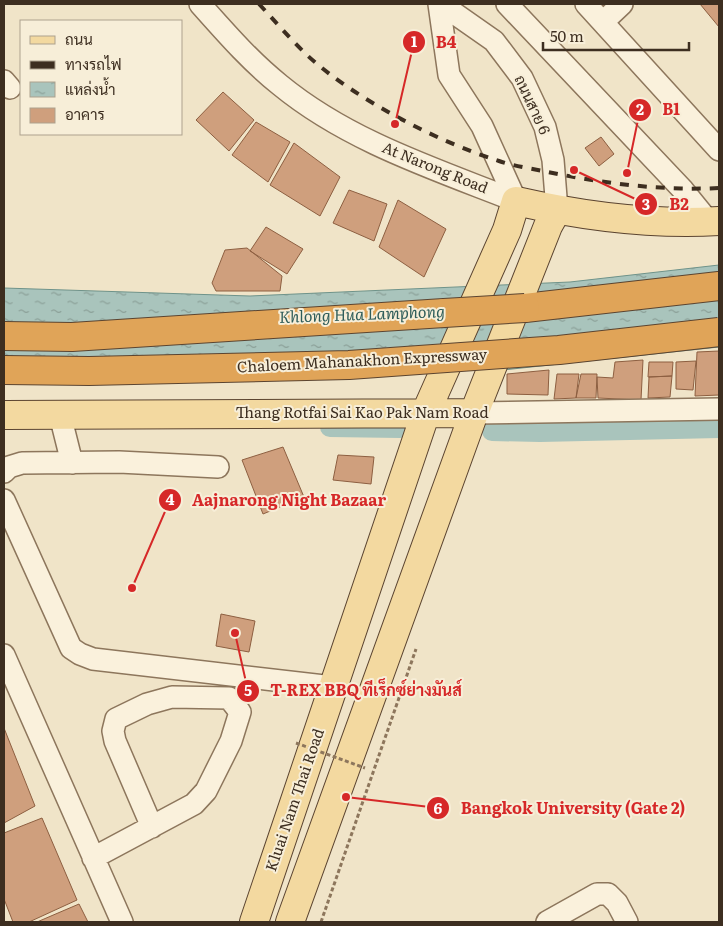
<svg xmlns="http://www.w3.org/2000/svg" width="723" height="926" font-family="Literata,Sarabun,serif">
	<style>
		.water { fill: url(#water-ripples); stroke: #6f938a }
		.lines { fill: none; stroke-linecap: round; stroke-linejoin: round }
		.canal { stroke: #a9c4bc; stroke-width: 20 }
		.building { fill: #cf9f7d; stroke: #8d5f41 }
		.minor-casing { stroke: #8d765c; stroke-width: 24 }
		.major-casing { stroke: #5b4430; stroke-width: 30 }
		.highway-casing { stroke: #5b4430; stroke-width: 30 }
		.path { stroke: #8d765c; stroke-width: 3; stroke-dasharray: 4 2.5; stroke-linecap: butt }
		.minor { stroke: #faf1dc; stroke-width: 21 }
		.major { stroke: #f3d9a0; stroke-width: 28 }
		.highway { stroke: #e0a458; stroke-width: 28 }
		.rail { stroke: #3d2e20; stroke-width: 4; stroke-dasharray: 9 9; stroke-linecap: butt }
		.highway-bridge-casing { stroke: #5b4430; stroke-width: 30; stroke-linecap: butt }
		.path-bridge { stroke: #8d765c; stroke-width: 3; stroke-dasharray: 4 2.5; stroke-linecap: butt }
		.highway-bridge { stroke: #e0a458; stroke-width: 28 }
		.labels { text-anchor: middle; stroke-width: 4; stroke-linejoin: round; paint-order: stroke }
		.street-label { font-size: 15px; fill: #3d2e20; stroke: #f7eed8 }
		.water-label { font-size: 16px; font-style: italic; fill: #2f5d5a; stroke: #f7eed8 }
		.leader { fill: none; stroke: #d62828; stroke-width: 2 }
		.callout-dot { fill: #d62828; stroke: #f7eed8; stroke-width: 2 }
		.mark-label { font-size: 15px; text-anchor: middle; font-weight: bold; fill: #fff }
		.callout-label { font-size: 16px; text-anchor: middle; font-weight: bold; fill: #d62828; stroke: #f7eed8; stroke-width: 4; stroke-linejoin: round; paint-order: stroke }
	</style>
	<defs>
		<pattern id="water-ripples" width="26" height="14" patternUnits="userSpaceOnUse" patternTransform="scale(1.25)"><rect width="26" height="14" fill="#a9c4bc"/><path d="M2 4q2-2 4 0t4 0M15 11q2-2 4 0t4 0" fill="none" stroke="#8ba098"/></pattern>
	</defs>
	<rect width="100%" height="100%" fill="#f0e4c8"/>
	<path class="water" d="M719,265V347L503,370L4,376V288L250,296L570,282Z"/>
	<g class="lines">
		<path class="canal" d="M330,427L400,428
			M492,431L540,432L719,428"/>
	</g>
	<path class="building" d="M700,4H719V27Z
		M223,92L254,120L229,151L196,120Z
		M256,122L290,142L268,182L232,155Z
		M601,137L614,154L599,166L585,148Z
		M294,143L340,177L320,216L270,185Z
		M349,190L387,204L374,241L333,223Z
		M398,200L446,229L424,277L379,247Z
		M266,227L303,249L287,274L250,251Z
		M247,248L282,276L280,291H216L212,283L225,250Z
		M719,351V395L695,396L697,352Z
		M643,360L641,400L598,398L597,377L613,378L615,362Z
		M696,361L693,390L676,389V362Z
		M649,362H673L672,376L648,377Z
		M549,370L548,395L507,394V374Z
		M557,374H579L576,398L554,399Z
		M581,374H597L596,398H576Z
		M672,376L670,397L648,398L649,377Z
		M283,447L304,497L263,514L242,460Z
		M338,455L374,457L371,484L333,480Z
		M221,614L255,621L249,652L216,646Z
		M4,728L35,806L4,823Z
		M42,818L77,900L29,922H13L4,899V833Z
		M79,904L88,922H37Z"/>
	<g class="lines">
		<defs>
			<path id="minor" d="M200,4C225,32 250,61 280,85C348,141 435,169 516,201
				M439,4L449,75L482,126L516,201
				M441,4L494,41L522,78L545,127L553,160L557,210
				M507,4L683,190L709,222
				M586,4L719,150
				M603,22L622,4
				M4,81L10,88
				M474,413L719,409
				M60,415L72,463
				M4,472L9,467L22,463L119,462L218,467
				M4,500L71,648L80,654L93,659L333,687
				M4,655L122,922
				M93,858L194,804L206,791L231,741L240,712L229,698L172,697L147,704L116,719L113,731L115,741L152,827
				M547,922L597,894H608L617,903L627,922"/>
			<path id="major" d="M4,415L474,413
				M254,922L426,412L507,230L516,201C582,216 651,225 719,221
				M290,922L474,413L548,226L557,210"/>
			<path id="highway" d="M525,308L719,286
				M4,336L72,337L444,313"/>
		</defs>
		<use href="#minor" class="minor-casing"/>
		<use href="#major" class="major-casing"/>
		<use href="#highway" class="highway-casing"/>
		<path class="path" d="M321,922L416,649"/>
		<use href="#minor" class="minor"/>
		<use href="#major" class="major"/>
		<use href="#highway" class="highway"/>
		<path class="rail" d="M259,4C275,21 291,40 308,56C355,99 438,142 499,161C513,166 529,168 543,171C601,183 660,191 719,188"/>
		<defs>
			<path id="highway-bridge" d="M444,313L525,308
				M4,370L89,371L349,365L559,350L719,332"/>
		</defs>
		<use href="#highway-bridge" class="highway-bridge-casing"/>
		<path class="path-bridge" d="M296,743L365,768"/>
		<use href="#highway-bridge" class="highway-bridge"/>
	</g>
	<g class="labels">
		<g class="street-label">
			<text transform="translate(532 105) rotate(65)" y="5">ถนนสาย 6</text>
			<text transform="translate(435 168) rotate(22)" y="5">At Narong Road</text>
			<text transform="translate(362 361) rotate(-3)" y="5">Chaloem Mahanakhon Expressway</text>
			<text x="362" y="418">Thang Rotfai Sai Kao Pak Nam Road</text>
			<text transform="translate(295 800) rotate(-71)" y="5">Kluai Nam Thai Road</text>
		</g>
		<g class="water-label">
			<text transform="translate(362 314) rotate(-2)" y="6">Khlong Hua Lamphong</text>
		</g>
	</g>
	<path class="leader" d="M395 124L414 42M627 173L640 110M574 170L646 204M132 588L170 500M235 633L248 691M346 797L438 808"/>
	<g class="callout-dot">
		<circle cx="395" cy="124" r="5"/>
		<circle cx="627" cy="173" r="5"/>
		<circle cx="574" cy="170" r="5"/>
		<circle cx="132" cy="588" r="5"/>
		<circle cx="235" cy="633" r="5"/>
		<circle cx="346" cy="797" r="5"/>
		<circle cx="414" cy="42" r="12"/>
		<circle cx="640" cy="110" r="12"/>
		<circle cx="646" cy="204" r="12"/>
		<circle cx="170" cy="500" r="12"/>
		<circle cx="248" cy="691" r="12"/>
		<circle cx="438" cy="808" r="12"/>
	</g>
	<g class="mark-label">
		<text x="414" y="47">1</text>
		<text x="640" y="115">2</text>
		<text x="646" y="210">3</text>
		<text x="170" y="505">4</text>
		<text x="248" y="696">5</text>
		<text x="438" y="814">6</text>
	</g>
	<g class="callout-label">
		<text x="446" y="48">B4</text>
		<text x="671" y="115">B1</text>
		<text x="679" y="210">B2</text>
		<text x="289" y="506">Aajnarong Night Bazaar</text>
		<text x="366" y="696">T-REX BBQ ทีเร็กซ์ย่างมันส์</text>
		<text x="573" y="814">Bangkok University (Gate 2)</text>
	</g>
	<rect width="723" height="926" fill="none" stroke="#3d2e20" stroke-width="10"/>
	<rect x="20" y="20" width="162" height="115" fill="#f7eed8" stroke="#ada18e"/>
	<rect x="30" y="36" width="25" height="8" fill="#f3d9a0" stroke="#ada18e"/>
	<text x="65" y="45" font-size="15" fill="#3d2e20">ถนน</text>
	<rect x="30" y="61" width="25" height="8" fill="#3d2e20" stroke="#ada18e"/>
	<text x="65" y="70" font-size="15" fill="#3d2e20">ทางรถไฟ</text>
	<rect x="30" y="82" width="25" height="15" fill="url(#water-ripples)" stroke="#ada18e"/>
	<text x="65" y="95" font-size="15" fill="#3d2e20">แหล่งน้ำ</text>
	<rect x="30" y="108" width="25" height="15" fill="#cf9f7d" stroke="#ada18e"/>
	<text x="65" y="120" font-size="15" fill="#3d2e20">อาคาร</text>
	<path d="M543 42v8h146v-8" fill="none" stroke="#3d2e20" stroke-width="2.5"/>
	<text x="550" y="42" font-size="15" fill="#3d2e20" stroke="#f7eed8" stroke-width="4" paint-order="stroke">50 m</text>
</svg>
